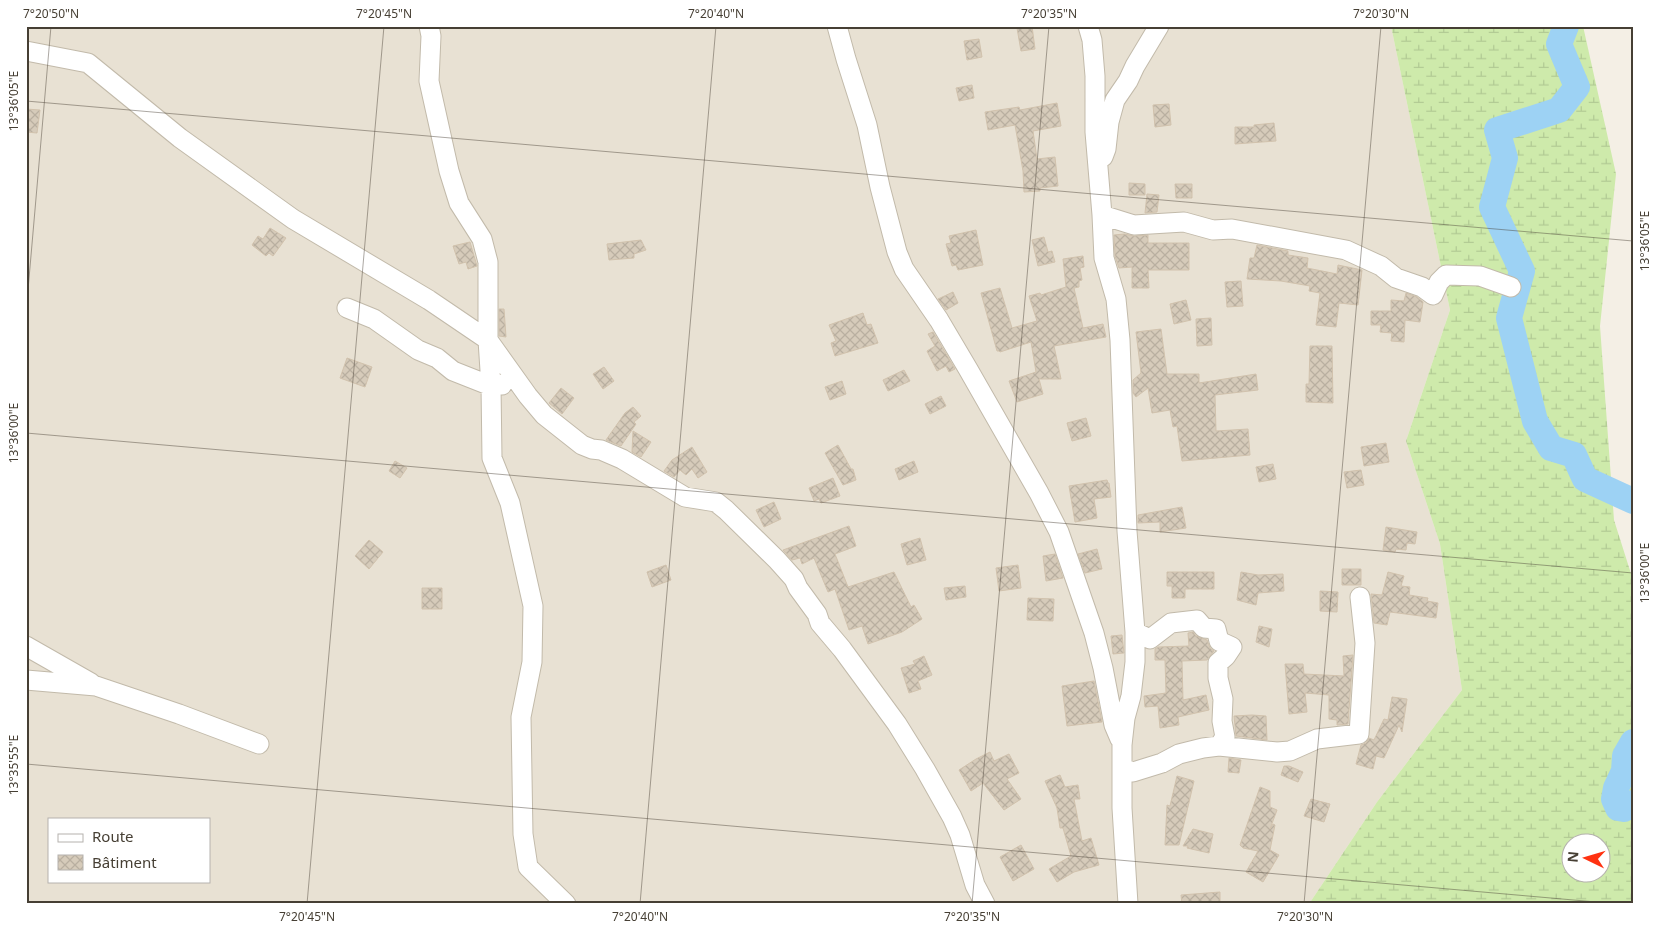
<svg xmlns="http://www.w3.org/2000/svg" width="1659" height="930" font-family="'Noto Sans',sans-serif">
	<style>
		.residential { fill: #e8e1d3; fill-rule: evenodd }
		.wetland { fill: url(#wetland-marsh); fill-rule: evenodd }
		.lines { fill: none; stroke-linecap: round; stroke-linejoin: round }
		.river { stroke: #9dd2f4; stroke-width: 26 }
		.building { fill: url(#building-cross-hatch); stroke: #d1c2ad }
		.minor-casing { stroke: #c2baaa; stroke-width: 21 }
		.minor { stroke: #fff; stroke-width: 19 }
		.ticks { fill: none; stroke: #463f34; stroke-width: 1; stroke-opacity: 0.45 }
		.neatline { fill: none; stroke: #463f34; stroke-width: 2 }
		.ticks-label { font-size: 12px; text-anchor: middle; fill: #463f34 }
	</style>
	<defs>
		<pattern id="wetland-marsh" width="20" height="14" patternUnits="userSpaceOnUse" patternTransform="scale(1.25)"><rect width="20" height="14" fill="#ceeaab"/><path d="M1 5h8M5 5V1M11 12h8M15 12V8" fill="none" stroke="#b2ca94"/></pattern>
		<pattern id="building-cross-hatch" width="8" height="8" patternUnits="userSpaceOnUse" patternTransform="scale(1.25)"><rect width="8" height="8" fill="#d6cbba"/><path d="M0 0l8 8M0 8l8-8" fill="none" stroke="#b9afa0"/></pattern>
	</defs>
	<rect width="100%" height="100%" fill="#f4efe5"/>
	<path class="residential" d="M26,26H1391L1450,310L1406,441L1440,544L1462,690L1377,802L1309,904H26ZM49,819H209V881H49Z"/>
	<path class="wetland" d="M1391,26H1583L1616,174L1600,326L1614,520L1633,580V904H1309L1377,802L1462,690L1440,544L1406,441L1450,310ZM1572,842H1602V872H1572Z"/>
	<g class="lines">
		<path class="river" d="M1566,26L1559,44L1577,87L1559,110L1497,130L1505,158L1492,207L1522,271L1509,318L1535,421L1551,448L1574,455L1585,479L1633,501
			M1633,742L1625,756L1624,771L1616,788L1614,799L1618,808L1624,809L1633,803"/>
	</g>
	<path class="building" d="M1032,26L1035,49L1021,51L1017,28Z
		M979,39L982,57L967,60L964,41Z
		M972,85L974,98L959,101L956,88Z
		M1057,103L1061,126L1033,131L1037,159L1055,157L1058,186L1040,188V191L1024,192L1023,171L1015,125L988,130L985,112L1019,107L1020,110Z
		M1169,104L1171,125L1155,127L1153,105Z
		M26,109L40,110L37,133L26,132Z
		M1274,123L1276,141L1235,144V127H1254V125Z
		M1129,183L1145,184V195H1129Z
		M1175,184H1192V198H1176Z
		M1147,194L1159,195L1157,212L1145,213Z
		M270,228L286,238L273,256L269,253L266,256L252,245L258,236L263,239Z
		M976,230L983,265L958,270L956,265L952,266L946,244L951,243L949,236Z
		M1124,234L1134,236L1148,235V243H1189V270H1148L1149,288H1132V267L1119,268L1115,256L1114,235Z
		M1044,237L1048,252L1052,251L1055,262L1038,266L1032,240Z
		M641,240L646,250L634,254V258L609,260L607,244Z
		M470,242L477,266L468,269L466,262L459,264L453,246Z
		M1257,245L1288,251V255L1308,258L1307,268L1337,274L1338,265L1362,270L1358,305L1339,303L1336,327L1316,325L1320,293L1309,291L1310,286L1281,281L1247,279L1250,258H1254Z
		M1083,256L1084,267L1080,268L1082,280L1079,281V287L1074,288L1083,328L1103,324L1106,337L1054,346L1061,379H1039L1043,394L1017,402L1009,381L1036,372L1031,342L1000,352L999,351H997L981,293L1000,288L1012,328L1037,321L1029,296L1040,293L1041,295L1066,287L1063,259Z
		M1241,281L1243,306L1227,307L1225,282Z
		M953,292L958,303L946,310L938,299Z
		M1406,293L1417,297L1423,302L1420,322L1405,320L1404,342L1391,341L1392,333L1380,332L1381,325H1371V311H1391V300L1404,301Z
		M1186,300L1191,320L1174,324L1170,304Z
		M499,309H504L506,337L499,336Z
		M863,313L867,325L871,324L878,343L835,356L831,343L836,341L829,325Z
		M1211,318L1212,345L1197,346L1196,319Z
		M1161,329L1167,374H1199V383L1256,374L1258,390L1215,395L1216,431L1248,429L1250,455L1182,461L1177,426L1173,427L1170,410L1152,413L1148,388L1136,397L1133,393V380L1141,373L1136,332Z
		M933,332L955,369L949,372L946,366L937,371L927,351L935,346L928,334Z
		M1310,346H1332L1333,403L1306,402V384H1309Z
		M347,358L372,367L365,387L340,378Z
		M604,367L614,381L603,389L593,374Z
		M904,370L910,381L888,391L883,380Z
		M842,381L846,394L830,400L825,387Z
		M561,388L574,398L562,414L549,403Z
		M941,396L946,406L930,414L925,404Z
		M633,407L641,416L634,422L636,424L621,446L606,440L625,413Z
		M1086,418L1091,436L1072,441L1067,423Z
		M633,431L651,442L641,457L632,452Z
		M1386,443L1389,462L1364,466L1361,447Z
		M838,445L851,469H853L856,480L843,485L825,453Z
		M692,447L707,472L698,478L692,469L686,475L680,470L674,477L664,471L672,460Z
		M395,461L407,468L400,478L389,471Z
		M914,461L918,472L899,480L895,469Z
		M1273,464L1276,479L1259,482L1256,467Z
		M1361,470L1364,485L1347,488L1344,472Z
		M833,478L840,496L821,503L819,499L814,501L809,488Z
		M1107,480L1108,483H1109L1111,497L1094,499L1097,518L1075,522L1069,486Z
		M774,502L781,519L764,527L756,510Z
		M1182,507L1186,528L1160,532V522L1138,523V515Z
		M849,526L856,546L835,554L848,587L894,572L911,607L914,605L922,619L902,632L868,644L862,626L849,630L835,589L828,592L814,558L802,564L800,558L792,560L783,550Z
		M1386,527L1417,532L1415,544L1407,543L1406,550L1396,549L1395,552L1383,550Z
		M920,538L926,560L907,565L901,544Z
		M369,540L383,552L369,569L355,556Z
		M1097,549L1102,569L1085,573L1078,554Z
		M1055,554L1063,578L1046,581L1043,556Z
		M666,565L671,580L652,587L647,572Z
		M1018,565L1021,588L999,591L996,568Z
		M1342,569H1361V585H1342Z
		M1167,572H1214V589H1185V598H1172V586H1167Z
		M1241,572L1258,575L1283,574L1284,591L1258,593L1256,605L1237,600Z
		M1388,572L1404,576L1401,586L1410,587L1409,595L1428,598L1427,601L1438,603L1436,618L1390,612L1387,625L1374,623L1371,594L1382,595Z
		M965,586L966,597L946,600L944,588Z
		M422,588H442V609H422Z
		M1320,591L1338,592L1337,612L1320,611Z
		M1028,598L1054,599L1053,621L1027,620Z
		M1259,626L1272,629L1269,647L1256,642Z
		M1193,632L1196,636L1207,640L1210,648L1214,651L1207,660L1182,661L1183,700L1206,695L1209,710L1178,717L1179,725L1160,728L1158,706L1145,707L1144,696L1166,693L1165,660H1155V649L1158,647L1189,646L1188,633Z
		M1122,635L1124,653L1113,654L1111,636Z
		M1353,655L1348,724L1337,725V720L1329,719V695L1305,693L1307,712L1289,714L1285,664H1303L1304,674L1344,676L1343,656Z
		M924,656L932,675L918,681L921,689L909,693L901,668L915,664L913,661Z
		M1094,681L1102,722L1067,726L1062,686Z
		M1392,697L1407,699L1402,732L1399,725L1384,758L1376,756L1373,769L1356,764L1361,745L1366,743L1369,738L1374,740L1384,719L1388,720Z
		M1252,715L1266,716L1267,740L1236,736L1234,716Z
		M990,752L994,761L1009,754L1019,773L1007,779L1021,799L1004,810L983,783L971,791L959,770L976,759Z
		M1229,758L1241,760L1239,773L1228,772Z
		M1284,766H1289L1303,772L1298,782L1281,775Z
		M1060,775L1065,787L1078,785L1080,799H1074L1082,841L1091,838L1099,865L1074,872L1057,882L1049,869L1071,856L1063,828H1060L1057,808L1045,781Z
		M1177,776L1194,781L1179,845H1165L1167,805L1170,806Z
		M1260,787L1270,791V807L1277,810L1270,829L1273,824L1275,825L1270,850L1279,855L1263,882L1246,872L1258,851L1243,848L1240,845Z
		M1311,799L1330,804L1324,822L1304,816Z
		M1193,829L1213,834L1209,853L1187,848L1188,846H1183Z
		M1021,845L1034,869L1013,881L1000,857Z
		M1220,892V904H1182L1181,895Z"/>
	<g class="lines">
		<defs>
			<path id="minor" d="M429,26L431,36L429,81L449,171L459,203L482,239L488,262V340L491,386L492,458L510,503L533,606L532,662L521,717L523,834L528,867L566,904
				M837,26L846,59L867,125L880,187L897,252L904,269L939,320L968,369L1039,493L1059,532L1094,633L1103,668L1114,725L1120,739
				M1088,26L1092,40L1095,76V132L1102,215L1104,258L1116,299L1120,340L1127,531L1135,632V662L1131,696L1125,718L1122,745V808L1128,904
				M26,51L88,63L180,138L293,219L429,300L488,340L528,396L544,415L582,445L592,449L601,450L622,459L685,497L716,502L726,510L777,560L794,579L798,588L817,614L820,623L842,649L897,724L925,769L952,817L960,835L975,885L985,904
				M1103,157L1106,149L1109,122L1115,100L1128,81L1135,66L1159,26
				M1102,215L1134,225L1184,222L1213,230L1232,229L1346,250L1381,266L1396,278L1422,287L1433,295L1439,282L1446,275L1480,276L1511,287
				M347,308L374,319L418,350L437,358L453,371L491,386L498,384L502,385
				M1135,632L1150,639L1171,623L1197,620L1204,628L1216,629L1219,641L1232,647L1226,656L1218,663V678L1223,699L1222,721L1225,737L1219,746
				M26,646L91,683
				M26,680L96,686L179,714L259,744
				M1122,768L1133,772L1162,763L1179,754L1203,748L1219,746L1277,752L1290,751L1317,739L1359,734L1365,643L1360,597"/>
		</defs>
		<use href="#minor" class="minor-casing"/>
		<use href="#minor" class="minor"/>
	</g>
	<path class="ticks" d="M26,101L1633,241M26,313L51,26M26,433L1633,573M26,764L1619,904M307,904L384,26M640,904L716,26M972,904L1049,26M1304,904L1381,26"/>
	<rect width="1659" height="930" fill="none" stroke="#ffffff" stroke-width="55"/>
	<rect x="48" y="818" width="162" height="65" fill="#ffffff" stroke="#b5b2ae"/>
	<rect x="58" y="834" width="25" height="8" fill="#ffffff" stroke="#b5b2ae"/>
	<text x="92" y="842" font-size="15" fill="#463f34">Route</text>
	<rect x="58" y="855" width="25" height="15" fill="url(#building-cross-hatch)" stroke="#b5b2ae"/>
	<text x="92" y="868" font-size="15" fill="#463f34">Bâtiment</text>
	<g transform="translate(1586 858) rotate(275)"><circle r="24" fill="#ffffff" stroke="#b5b2ae"/>
	<path d="M0-4L9 19L0 12L-9 19Z" fill="#ff3211"/>
	<text y="-8" font-size="14" font-weight="bold" text-anchor="middle" fill="#463f34">N</text>
	</g>
	<rect x="28" y="28" width="1604" height="874" class="neatline"/>
	<g class="ticks-label">
		<text x="51" y="18">7°20'50"N</text>
		<text x="384" y="18">7°20'45"N</text>
		<text x="716" y="18">7°20'40"N</text>
		<text x="1049" y="18">7°20'35"N</text>
		<text x="1381" y="18">7°20'30"N</text>
		<text transform="translate(14 101) rotate(-90)" y="4">13°36'05"E</text>
		<text transform="translate(1645 241) rotate(-90)" y="4">13°36'05"E</text>
		<text transform="translate(14 433) rotate(-90)" y="4">13°36'00"E</text>
		<text transform="translate(1645 573) rotate(-90)" y="4">13°36'00"E</text>
		<text transform="translate(14 765) rotate(-90)" y="4">13°35'55"E</text>
		<text x="307" y="921">7°20'45"N</text>
		<text x="640" y="921">7°20'40"N</text>
		<text x="972" y="921">7°20'35"N</text>
		<text x="1305" y="921">7°20'30"N</text>
	</g>
</svg>
